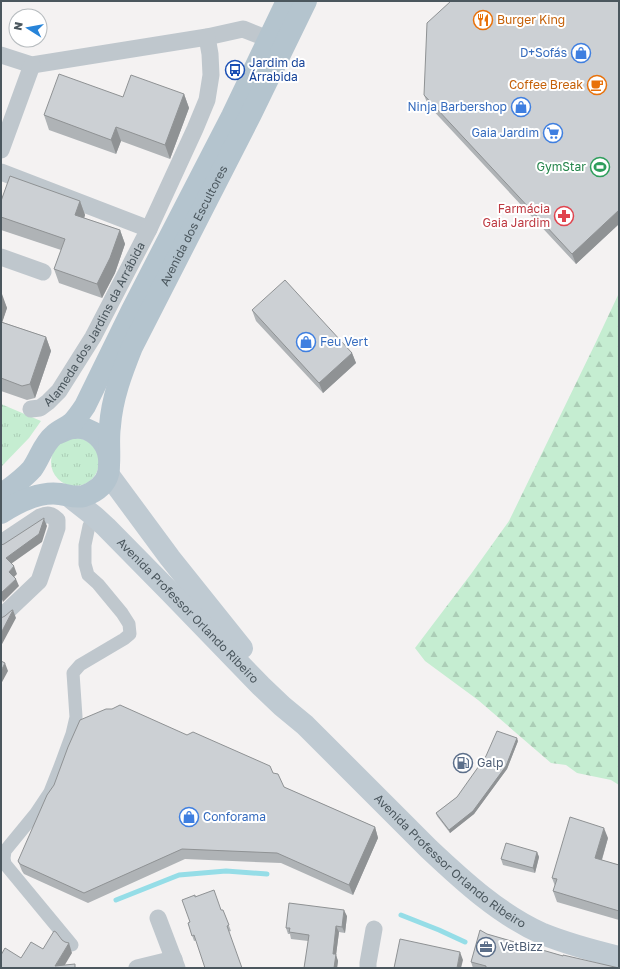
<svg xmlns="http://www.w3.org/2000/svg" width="620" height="969" font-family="'Golos Text',sans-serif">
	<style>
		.grass { fill: url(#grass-tufts) }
		.forest { fill: url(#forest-firs) }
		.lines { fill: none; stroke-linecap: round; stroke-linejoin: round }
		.stream { stroke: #95dde7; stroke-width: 5 }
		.pedestrian { stroke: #bfc7cd; stroke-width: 13 }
		.minor { stroke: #bfc7cd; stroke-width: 17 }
		.secondary { stroke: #bfcad2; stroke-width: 22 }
		.primary { stroke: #b4c4ce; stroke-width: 22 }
		.wall { fill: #afb3b6 }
		.shaded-wall { fill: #8f9294 }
		.building { fill: #ccd0d4; stroke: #8f9294 }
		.labels { text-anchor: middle; stroke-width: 4; stroke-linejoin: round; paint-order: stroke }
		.food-label { font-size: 12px; fill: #c56008; stroke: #fff; text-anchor: start }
		.shop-label { font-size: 12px; fill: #366cbe; stroke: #fff; text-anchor: end }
		.transit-label { font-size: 12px; fill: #164399; stroke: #fff; text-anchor: start }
		.leisure-label { font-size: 12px; fill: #27864d; stroke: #fff; text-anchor: end }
		.health-label { font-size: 12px; fill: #be3a42; stroke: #fff; text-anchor: end }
		.street-label { font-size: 12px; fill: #4b575e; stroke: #fff }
		.service-label { font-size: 12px; fill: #4e5e75; stroke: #fff; text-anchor: start }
	</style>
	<defs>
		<pattern id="grass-tufts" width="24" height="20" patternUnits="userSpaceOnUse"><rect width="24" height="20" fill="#c5edd1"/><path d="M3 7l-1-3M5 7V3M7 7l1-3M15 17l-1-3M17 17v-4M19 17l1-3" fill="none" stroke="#abcdb6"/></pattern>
		<pattern id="forest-firs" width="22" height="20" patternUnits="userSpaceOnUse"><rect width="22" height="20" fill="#c5edd1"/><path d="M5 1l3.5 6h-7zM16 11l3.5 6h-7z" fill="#abcdb6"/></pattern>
	</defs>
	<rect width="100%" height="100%" fill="#f4f2f2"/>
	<path class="grass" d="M1,404L41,421L29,438L1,467Z
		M51 462a24 24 0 1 1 48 0a24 24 0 1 1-48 0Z"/>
	<path class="forest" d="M619,293V785L611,780L577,773L566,765L551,763L478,700L425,661L415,648L471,574L509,521L596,342Z"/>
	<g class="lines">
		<path class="stream" d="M116,900L179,875L226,871L267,874
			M401,915L439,930L465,942"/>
		<path class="pedestrian" d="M72,945L5,864L4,858L5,851L36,813L50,792L61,764L72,734L76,717L73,673L80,665L124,639L130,634L129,624L122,613L98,584L88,575L85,564V545L89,526L96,518"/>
		<g class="minor">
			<path d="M1,55L32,65L207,37L243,29L268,39"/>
			<path d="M1,150L32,65"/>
			<path d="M1,172L149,229"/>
			<path d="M1,257L43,272"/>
			<path id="s1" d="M31,409L40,408L48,402L59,391L93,337L149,229L195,129L207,100L211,75L210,54L207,37"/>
			<path d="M1,543L40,517C47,514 51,514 57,520V528L39,581L1,617"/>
			<path d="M158,918L177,968"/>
			<path d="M137,968L174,959"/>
			<path d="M368,968V963L374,929"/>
		</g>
		<g class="secondary">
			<path d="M108,474L170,558L242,648"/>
			<path id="s2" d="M70,497L94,516L106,527L170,592L261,686L282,706L305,725L429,849C463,881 500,915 543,934C568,944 594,951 619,957"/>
		</g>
		<g class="primary">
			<path d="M59,433C63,431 69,428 74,428C92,426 107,441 109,458"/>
			<path d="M1,495C12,487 23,479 32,469C40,458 43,444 54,435C59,430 66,428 72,423C77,418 81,412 85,406L132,310L232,116L287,1"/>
			<path id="s3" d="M1,513C18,502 39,491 60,494C68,495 76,498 84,496C95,492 105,485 108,474C109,471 109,468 109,465C110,452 108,439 110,426C112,398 122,372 132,347L251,114L306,1"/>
		</g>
	</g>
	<path class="wall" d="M619,1V224L576,264L428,105L424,95Z
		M184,94L189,108L170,159L121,141L116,154L49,130L44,115L123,97Z
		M1,201H80L85,215L84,218L120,230L125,244L115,273L102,298L59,283L54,269L61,250L1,230Z
		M1,294L7,308L2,322L46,337L51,351L35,398L27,400L1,391Z
		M252,310L352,353L356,363L323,393L256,321Z
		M518,741L507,769L474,814L450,833L437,816L436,813L457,797Z
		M273,773L284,787L375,827L378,838L353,895L281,863L185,859L88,903L24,874L22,871L18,861Z
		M608,838L602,860L619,865V920L557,902L553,891L555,886L552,878Z
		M537,852L539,857L535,873L503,865L501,859Z
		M195,897L221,910L225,915L231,931L194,941L188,923L190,922Z
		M347,916L345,933L339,932L336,955L338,961L337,968H305L308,941L291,939L290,934H288L286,928Z
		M487,934L563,956L619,968H473L471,962Z"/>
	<path class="shaded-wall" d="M184,94L189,108L170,159L165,145Z
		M116,127L121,141L116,154L111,140Z
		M80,201L85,215L81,229L75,215Z
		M619,210V224L576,264L572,254Z
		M120,230L125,244L115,273L102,298L97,284Z
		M2,294L7,308L1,326V296Z
		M46,337L51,351L35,398L30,384Z
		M352,353L356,363L323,393L319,383Z
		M44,519L47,526L42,542L8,566L6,558Z
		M14,566L17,574L11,580L9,572Z
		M16,579L19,586L3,602L1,597V593Z
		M13,610L16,618L1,646V633Z
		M5,663L8,671L1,684V671Z
		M517,738L518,741L507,769L474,814L450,833L449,830Z
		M375,827L378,838L353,895L349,885Z
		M604,828L608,838L599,869L595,858Z
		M537,852L539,857L535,873L533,868Z
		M344,910L347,916L345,933L342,927Z
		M336,926L339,932L336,955L338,961L337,968H334L333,954Z
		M69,943L72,953L63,968L55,966Z
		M460,952L463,960L461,968H457Z"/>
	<path class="building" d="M451,1H619V210L572,254L424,95L427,23Z
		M59,74L123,97L131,75L184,94L165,145L116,127L111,140L44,115Z
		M10,176L80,201L75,215L120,230L110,258L97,284L54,269L65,239L1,217V201Z
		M285,280L352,353L319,383L252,310Z
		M1,322L46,337L30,384L22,386L1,378Z
		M44,518V519L39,534L6,558L14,566L9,572L16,579L1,593V545L4,544Z
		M12,610H13L1,633V618L5,616Z
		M1,661L5,663L1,671Z
		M120,705L187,735L193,732L270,766L273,773L278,774L284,787L375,827L349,885L277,853L182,849L84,893L20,864L18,861L47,795L54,785L68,747L80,720L106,709H112Z
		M497,731L517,738L506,766L473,811L449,830L436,813L457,797L486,756Z
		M570,817L604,828L595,858L619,865V911L553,891L557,879L552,878Z
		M506,843L537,852L533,868L501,859Z
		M214,890L221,910H223L229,925L227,926L242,968H205L194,935L192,936L188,923L190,922L182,900L195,895V897Z
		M289,903L344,910L342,927L336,926L333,954H336L334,968H304L309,935L289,932L290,928H286Z
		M480,930L487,934L563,956V955L619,968H486V966L471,962Z
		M54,931L56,932L62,940L65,942L69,943L55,966L75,964V968H1V955L5,948L21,958L31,942L43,949Z
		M400,939L460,952L457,968H394Z"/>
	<defs>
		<symbol id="restaurant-ring" viewBox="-11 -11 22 22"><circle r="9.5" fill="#fff" stroke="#e8710a" stroke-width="1.5"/><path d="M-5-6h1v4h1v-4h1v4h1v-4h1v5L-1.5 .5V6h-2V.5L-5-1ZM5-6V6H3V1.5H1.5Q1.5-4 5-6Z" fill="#e8710a"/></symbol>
		<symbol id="shop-ring" viewBox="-11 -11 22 22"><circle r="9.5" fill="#fff" stroke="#3f7fe0" stroke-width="1.5"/><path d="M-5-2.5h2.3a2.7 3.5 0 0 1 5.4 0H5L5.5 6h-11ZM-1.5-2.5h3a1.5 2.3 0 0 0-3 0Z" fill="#3f7fe0"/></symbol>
		<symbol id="bus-ring" viewBox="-11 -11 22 22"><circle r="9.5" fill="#fff" stroke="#1a4fb4" stroke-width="1.5"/><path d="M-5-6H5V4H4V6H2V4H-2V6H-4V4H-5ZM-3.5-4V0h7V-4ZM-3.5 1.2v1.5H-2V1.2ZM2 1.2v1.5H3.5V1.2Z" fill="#1a4fb4"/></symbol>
		<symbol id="cafe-ring" viewBox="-11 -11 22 22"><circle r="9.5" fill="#fff" stroke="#e8710a" stroke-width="1.5"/><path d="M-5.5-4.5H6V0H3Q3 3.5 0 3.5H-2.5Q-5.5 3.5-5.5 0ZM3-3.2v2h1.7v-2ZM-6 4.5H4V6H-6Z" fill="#e8710a"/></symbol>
		<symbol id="supermarket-ring" viewBox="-11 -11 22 22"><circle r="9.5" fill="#fff" stroke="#3f7fe0" stroke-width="1.5"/><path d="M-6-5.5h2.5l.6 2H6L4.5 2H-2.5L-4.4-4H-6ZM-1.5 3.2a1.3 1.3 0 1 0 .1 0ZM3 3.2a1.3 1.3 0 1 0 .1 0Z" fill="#3f7fe0"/></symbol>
		<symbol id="stadium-ring" viewBox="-11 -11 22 22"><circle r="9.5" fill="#fff" stroke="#2e9e5b" stroke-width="1.5"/><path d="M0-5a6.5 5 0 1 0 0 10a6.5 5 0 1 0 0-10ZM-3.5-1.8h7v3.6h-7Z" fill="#2e9e5b"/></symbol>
		<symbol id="pharmacy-ring" viewBox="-11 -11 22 22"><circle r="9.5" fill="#fff" stroke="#e0444e" stroke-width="1.5"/><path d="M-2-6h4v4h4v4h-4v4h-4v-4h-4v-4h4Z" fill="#e0444e"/></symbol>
		<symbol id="fuel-ring" viewBox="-11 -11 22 22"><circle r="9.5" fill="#fff" stroke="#5c6f8a" stroke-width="1.5"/><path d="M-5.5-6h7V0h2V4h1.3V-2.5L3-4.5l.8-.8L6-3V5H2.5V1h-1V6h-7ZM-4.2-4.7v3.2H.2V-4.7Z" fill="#5c6f8a"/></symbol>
		<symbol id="office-ring" viewBox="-11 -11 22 22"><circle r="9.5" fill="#fff" stroke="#5c6f8a" stroke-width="1.5"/><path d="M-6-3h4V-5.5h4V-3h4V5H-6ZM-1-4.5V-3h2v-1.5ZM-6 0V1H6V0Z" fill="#5c6f8a"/></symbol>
	</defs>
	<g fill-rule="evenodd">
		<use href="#restaurant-ring" x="472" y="9" width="22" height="22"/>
		<use href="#shop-ring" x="570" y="42" width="22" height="22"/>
		<use href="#bus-ring" x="224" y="59" width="22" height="22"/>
		<use href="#cafe-ring" x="586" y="74" width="22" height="22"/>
		<use href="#shop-ring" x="510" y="96" width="22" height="22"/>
		<use href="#supermarket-ring" x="542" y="122" width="22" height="22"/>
		<use href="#stadium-ring" x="589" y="156" width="22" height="22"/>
		<use href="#pharmacy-ring" x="553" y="205" width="22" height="22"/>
		<use href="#shop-ring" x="295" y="331" width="22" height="22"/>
		<use href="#fuel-ring" x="452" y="752" width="22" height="22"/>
		<use href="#shop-ring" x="178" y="806" width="22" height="22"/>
		<use href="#office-ring" x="475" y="936" width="22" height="22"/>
	</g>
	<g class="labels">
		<g class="food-label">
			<text x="497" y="24">Burger King</text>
			<text x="583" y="89" text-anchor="end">Coffee Break</text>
		</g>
		<g class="shop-label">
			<text x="567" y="57">D+Sofás</text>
			<text x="507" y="111">Ninja Barbershop</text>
			<text x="539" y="137">Gaia Jardim</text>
			<text x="320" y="346" text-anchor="start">Feu Vert</text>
			<text x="203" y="821" text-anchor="start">Conforama</text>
		</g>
		<g class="transit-label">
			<text x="249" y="67">Jardim da<tspan x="249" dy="14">Árrabida</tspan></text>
		</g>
		<g class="leisure-label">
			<text x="586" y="171">GymStar</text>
		</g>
		<g class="health-label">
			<text x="550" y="213">Farmácia<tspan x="550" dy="14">Gaia Jardim</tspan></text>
		</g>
		<g class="street-label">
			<text dy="4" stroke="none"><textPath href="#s3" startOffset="388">Avenida dos Escultores</textPath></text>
			<text dy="4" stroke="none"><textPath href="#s1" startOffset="110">Alameda dos Jardins da Arrábida</textPath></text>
			<text dy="4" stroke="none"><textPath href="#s2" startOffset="164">Avenida Professor Orlando Ribeiro</textPath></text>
			<text dy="4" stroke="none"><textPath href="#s2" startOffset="527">Avenida Professor Orlando Ribeiro</textPath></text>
		</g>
		<g class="service-label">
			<text x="477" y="767">Galp</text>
			<text x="500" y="951">VetBizz</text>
		</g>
	</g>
	<rect width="620" height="969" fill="none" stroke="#4b575e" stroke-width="4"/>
	<g transform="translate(28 28) rotate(281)"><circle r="19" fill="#ffffff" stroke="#b7bcbf"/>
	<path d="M0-3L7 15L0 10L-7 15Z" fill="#2784d9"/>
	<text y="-6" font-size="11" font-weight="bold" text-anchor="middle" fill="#4b575e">N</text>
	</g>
</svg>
